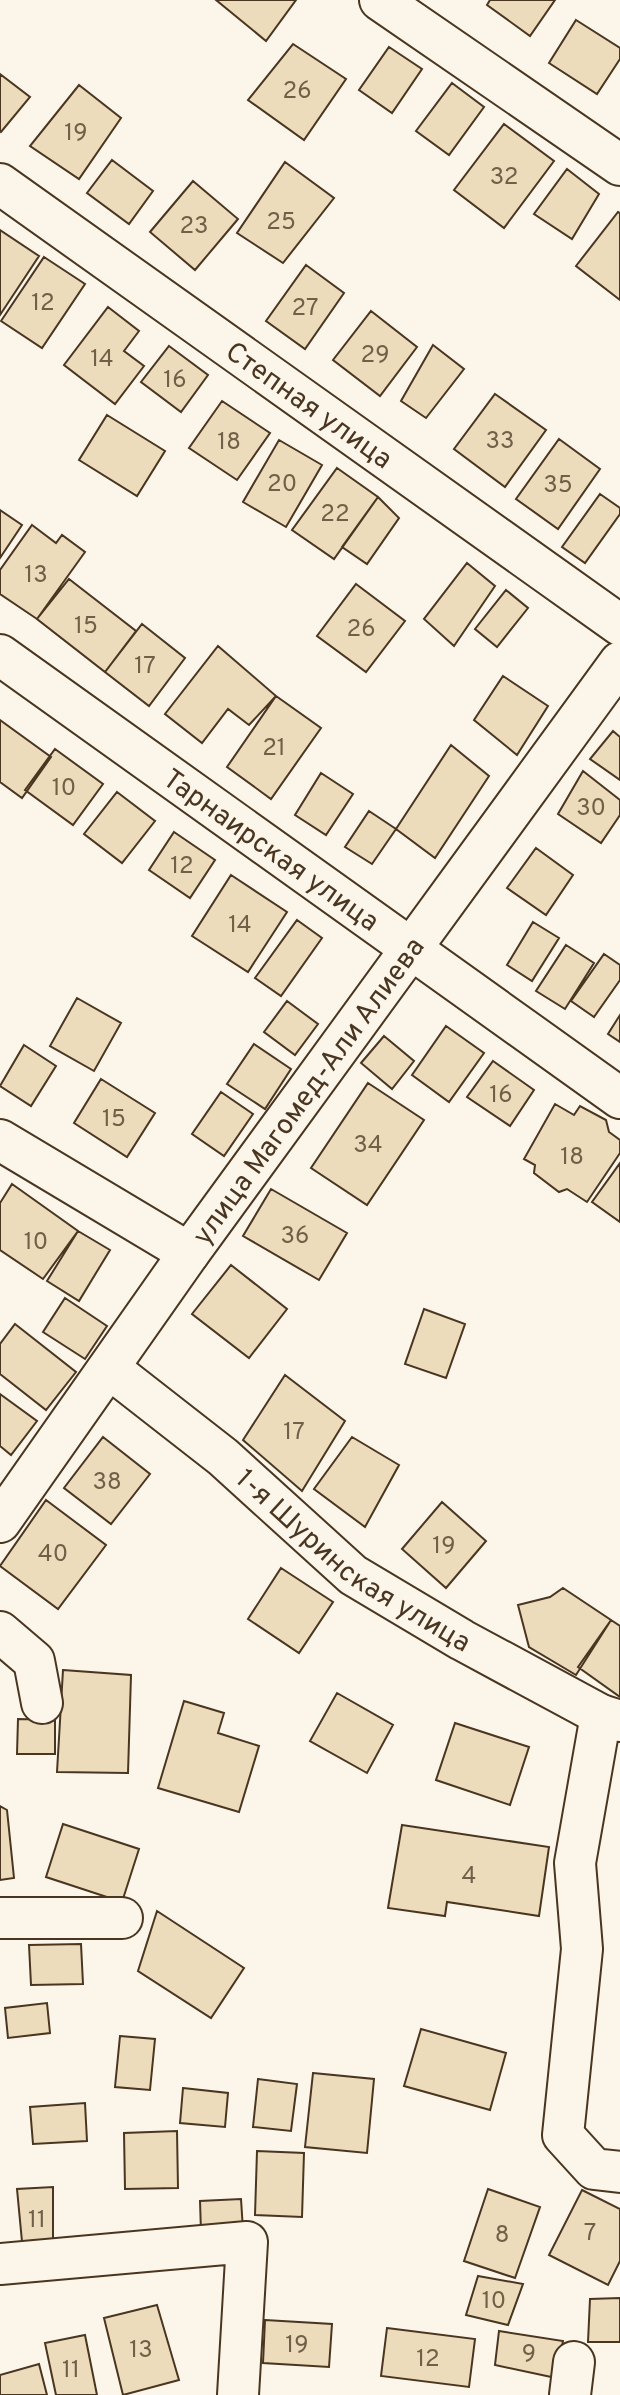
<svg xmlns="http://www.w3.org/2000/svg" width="620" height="2395" font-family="Overpass,sans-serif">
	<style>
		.building { fill: #ecdcbc; stroke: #4a3520; stroke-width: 2 }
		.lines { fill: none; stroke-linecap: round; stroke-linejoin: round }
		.minor-casing { stroke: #4a3520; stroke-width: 44 }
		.minor { stroke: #fbf6e9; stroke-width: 40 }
		.labels { text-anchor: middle; stroke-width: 6; stroke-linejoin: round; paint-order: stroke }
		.number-label { font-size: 24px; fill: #725f47 }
		.street-label { font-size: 28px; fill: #4a3520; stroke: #fbf6e9 }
	</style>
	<rect width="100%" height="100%" fill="#fbf6e9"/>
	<path class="building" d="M216,0H296L266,41Z
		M490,0H555L530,36L487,5Z
		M576,20L620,48V59L597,94L549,63Z
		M293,44L346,79L304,140L248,100Z
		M389,47L422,69L392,113L359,90Z
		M0,74L30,97L1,132L0,131Z
		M452,83L484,107L449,155L416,131Z
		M79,85L121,118L79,179L30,146Z
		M504,124L554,161L504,228L454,190Z
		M112,160L153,191L129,224L87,193Z
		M285,162L334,198L283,263L237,233Z
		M567,169L599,194L572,239L534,214Z
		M193,181L238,219L195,270L150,232Z
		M618,212L620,213V300L576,266Z
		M0,230L39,256L0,315Z
		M44,257L85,284L42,348L1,321Z
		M306,265L344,293L305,349L266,321Z
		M108,307L139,331L124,351L144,366L115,404L64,365Z
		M371,311L417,347L380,396L333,360Z
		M433,345L464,369L426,418L401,401Z
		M169,346L208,375L181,412L141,382Z
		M495,394L546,430L505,487L454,449Z
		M222,401L270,433L237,480L189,448Z
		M107,415L165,451L137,496L79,460Z
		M559,439L600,469L558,529L516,499Z
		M279,440L322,465L286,527L243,502Z
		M337,468L378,497L334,559L292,530Z
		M600,494L620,508V514L585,563L562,547Z
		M378,497L399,518L367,564L342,547Z
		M0,510L22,525L0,558Z
		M32,525L56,543L62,535L85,552L37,619L0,594V570Z
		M467,563L495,586L454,646L424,619Z
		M69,579L136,631L105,672L37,619Z
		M356,584L405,621L366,672L317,636Z
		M506,590L528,608L497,647L475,629Z
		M142,624L185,658L149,706L105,672Z
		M218,646L276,696L249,725L228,709L202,743L165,714Z
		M503,676L548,706L517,755L474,720Z
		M276,696L321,728L271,799L227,767Z
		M0,720L51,757L22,798L0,782Z
		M613,731L620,737V780L590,759Z
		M451,745L489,776L435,858L396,829Z
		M55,749L103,784L73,825L25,790Z
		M583,771L620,800V815L601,843L558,814Z
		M321,773L353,794L326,835L295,815Z
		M117,792L155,821L122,863L84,834Z
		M369,811L396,829L372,864L345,847Z
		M174,832L215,860L190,898L149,870Z
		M536,848L573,875L546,915L507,888Z
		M231,875L287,912L248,972L192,936Z
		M297,920L322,938L281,996L255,978Z
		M533,922L559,938L532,981L507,965Z
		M566,945L594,963L565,1009L536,991Z
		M604,954L620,965V980L594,1017L571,1001Z
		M77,998L121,1023L94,1071L50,1046Z
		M287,1001L318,1024L295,1055L264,1032Z
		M620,1015V1042L608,1034Z
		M446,1026L484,1053L449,1102L412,1075Z
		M384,1036L414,1061L392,1089L361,1063Z
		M254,1044L291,1069L265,1109L227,1084Z
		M24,1045L56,1066L31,1106L0,1086Z
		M493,1061L534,1090L510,1126L467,1097Z
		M101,1079L155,1113L127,1157L74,1123Z
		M368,1083L424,1120L367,1205L311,1168Z
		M221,1092L253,1114L224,1156L192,1134Z
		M555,1104L574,1115L580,1106L606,1120L609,1132L620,1140V1153L587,1202L567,1189L559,1192L534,1173L535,1165L524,1159Z
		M620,1163V1222L592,1202Z
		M12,1184L78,1231L43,1279L0,1250V1203Z
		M271,1189L347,1233L319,1280L243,1236Z
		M78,1231L110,1250L79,1301L47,1281Z
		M231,1265L287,1309L249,1358L192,1314Z
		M65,1298L107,1326L85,1359L43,1332Z
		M424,1309L465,1324L446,1378L405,1364Z
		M15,1324L76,1372L46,1410L0,1374V1344Z
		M285,1375L345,1421L302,1491L243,1440Z
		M0,1394L37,1421L11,1455L0,1446Z
		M103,1437L150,1474L111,1524L64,1488Z
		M352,1437L399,1465L365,1527L314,1489Z
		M46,1500L106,1545L58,1609L0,1566Z
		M442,1502L486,1541L446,1588L402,1549Z
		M281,1568L333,1602L299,1653L248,1619Z
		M563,1588L611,1620L576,1675L529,1647L518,1605L550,1597Z
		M611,1620L620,1626V1697L578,1667Z
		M63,1670L131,1675L128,1773L57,1772Z
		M337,1693L393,1725L367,1773L310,1741Z
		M184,1701L224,1713L218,1733L259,1746L239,1812L158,1788Z
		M18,1719L55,1720V1754H17Z
		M455,1723L529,1747L510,1805L436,1780Z
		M0,1806L7,1810L14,1878L0,1880Z
		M63,1824L139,1849L122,1902L46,1877Z
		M402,1825L549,1847L539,1916L447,1902L445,1916L388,1908Z
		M157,1911L244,1968L211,2018L138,1971Z
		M81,1944L83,1984L31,1985L29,1945Z
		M47,2003L50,2033L8,2038L5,2008Z
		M421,2029L506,2053L490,2110L404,2086Z
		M120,2036L155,2039L150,2090L115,2087Z
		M313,2073L374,2079L367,2153L305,2147Z
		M258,2079L297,2084L291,2131L253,2127Z
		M183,2088L228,2093L225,2127L180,2123Z
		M85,2103L87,2141L33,2144L30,2107Z
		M177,2131L178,2188L125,2189L124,2133Z
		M257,2151L304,2153L302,2217L255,2215Z
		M53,2187V2249L23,2252L17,2189Z
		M488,2189L540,2207L515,2278L464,2261Z
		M582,2190L620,2209V2261L608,2285L549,2255Z
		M241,2199L243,2230L201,2232L200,2201Z
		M478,2276L523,2284L508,2325L466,2315Z
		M620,2298V2342H588L590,2299Z
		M157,2305L179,2380L123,2395L104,2318Z
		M265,2320L332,2324L329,2367L263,2363Z
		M387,2328L475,2339L469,2387L381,2376Z
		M499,2331L563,2341L556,2378L495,2365Z
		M85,2335L97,2395H56L45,2343Z
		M39,2364L47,2395H0V2375Z"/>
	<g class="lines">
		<defs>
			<g id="minor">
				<path d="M380,0L620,165"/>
				<path id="s1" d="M0,184L620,625"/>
				<path id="s2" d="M0,655L620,1098"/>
				<path d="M0,1140L189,1253"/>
				<path id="s3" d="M109,1368L223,1457L353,1575L462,1640L601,1715L620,1721"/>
				<path id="s4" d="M0,1522L189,1253L620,662"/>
				<path d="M0,1632L34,1661L42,1703"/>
				<path d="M601,1715L575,1863L582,1949L563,2135L594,2169L620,2172"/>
				<path d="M0,1918H122"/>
				<path d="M0,2264L247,2242L238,2395"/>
				<path d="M570,2395L574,2362"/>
			</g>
		</defs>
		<use href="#minor" class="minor-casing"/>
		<use href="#minor" class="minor"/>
	</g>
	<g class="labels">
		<g class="number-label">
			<text x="297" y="98">26</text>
			<text x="76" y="140">19</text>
			<text x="504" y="184">32</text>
			<text x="281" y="229">25</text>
			<text x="194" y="233">23</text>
			<text x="43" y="310">12</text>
			<text x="305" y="315">27</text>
			<text x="375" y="362">29</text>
			<text x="102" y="366">14</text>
			<text x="175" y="387">16</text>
			<text x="500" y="448">33</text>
			<text x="229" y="449">18</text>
			<text x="282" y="491">20</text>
			<text x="558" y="492">35</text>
			<text x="335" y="521">22</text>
			<text x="36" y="582">13</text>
			<text x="86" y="633">15</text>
			<text x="361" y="636">26</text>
			<text x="145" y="673">17</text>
			<text x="274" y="755">21</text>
			<text x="64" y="795">10</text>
			<text x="591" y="815">30</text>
			<text x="182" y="873">12</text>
			<text x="240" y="932">14</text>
			<text x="501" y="1102">16</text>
			<text x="114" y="1126">15</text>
			<text x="368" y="1152">34</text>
			<text x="572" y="1164">18</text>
			<text x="295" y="1243">36</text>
			<text x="36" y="1249">10</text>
			<text x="294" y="1439">17</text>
			<text x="107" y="1489">38</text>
			<text x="444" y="1553">19</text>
			<text x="53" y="1561">40</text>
			<text x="469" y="1883">4</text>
			<text x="37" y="2227">11</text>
			<text x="590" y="2240">7</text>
			<text x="502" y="2242">8</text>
			<text x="494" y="2308">10</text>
			<text x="297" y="2352">19</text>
			<text x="141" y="2357">13</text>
			<text x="529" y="2361">9</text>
			<text x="428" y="2366">12</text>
			<text x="71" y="2377">11</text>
		</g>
		<g class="street-label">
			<text dy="10" stroke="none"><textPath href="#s1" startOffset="380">Степная улица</textPath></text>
			<text dy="10" stroke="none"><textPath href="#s2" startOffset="334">Тарнаирская улица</textPath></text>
			<text dy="10" stroke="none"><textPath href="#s4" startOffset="530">улица Магомед-Али Алиева</textPath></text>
			<text dy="10" stroke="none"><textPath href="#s3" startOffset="312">1-я Шуринская улица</textPath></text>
		</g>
	</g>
</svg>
